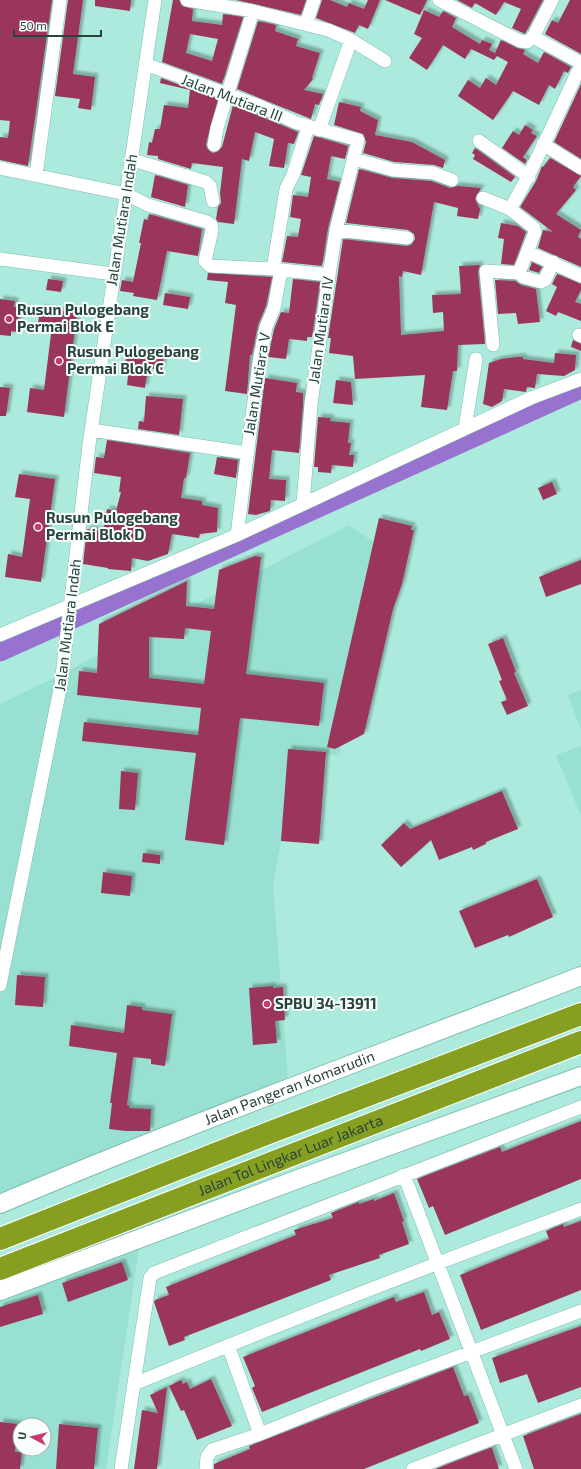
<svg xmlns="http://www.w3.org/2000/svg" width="581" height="1469" font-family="'Exo 2',sans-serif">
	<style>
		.built { fill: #98e0d1; fill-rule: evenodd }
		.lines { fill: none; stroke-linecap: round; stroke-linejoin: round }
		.river { stroke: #9773cf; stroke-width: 21 }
		.building { fill: #9a365b; fill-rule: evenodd; filter: url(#shadow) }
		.street-casing { stroke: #7fbcb0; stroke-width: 14 }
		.secondary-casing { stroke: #7fbcb0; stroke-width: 20 }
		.highway-casing { stroke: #fff; stroke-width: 24 }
		.street { stroke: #fff; stroke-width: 13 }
		.secondary { stroke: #fff; stroke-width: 18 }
		.highway { stroke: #879f21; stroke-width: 22 }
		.poi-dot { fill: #c43a71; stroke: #f8fefc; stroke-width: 1.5 }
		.labels { text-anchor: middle; stroke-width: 4; stroke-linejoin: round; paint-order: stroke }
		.street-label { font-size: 15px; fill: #28423d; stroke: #f8fefc }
		.poi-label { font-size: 15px; font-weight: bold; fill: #28423d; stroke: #f8fefc; text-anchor: start }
	</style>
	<defs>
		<filter id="shadow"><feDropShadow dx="3.5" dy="-3.5" stdDeviation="1" flood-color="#0004"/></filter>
	</defs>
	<rect width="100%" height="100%" fill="#abeadd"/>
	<path class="built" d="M349,525L381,547L339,755L298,756L273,884L288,1079L0,1206V704L48,681Z
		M581,690V730L568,695Z
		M581,746V816L556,755Z
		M141,1235L106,1469H0V1286ZM20,1425H44V1449H20Z"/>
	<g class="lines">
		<path class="river" d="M0,651L581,388"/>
	</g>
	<path class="building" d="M0,0H52L28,166L0,160V137L8,138L10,121L0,120Z
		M68,0H83L73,74L95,77L91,110L78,108L80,99L55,96Z
		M95,0H131L130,11L95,6Z
		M173,0H179L182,6L193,9L192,21L222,25L223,14L243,17L222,84L162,62ZM190,34L218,39L212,61L186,53Z
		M236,0H306L301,15Z
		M322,0H330L347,7L349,3L364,9L368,0H380L368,29L359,25L355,33L316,18Z
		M385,0H427L420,15Z
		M457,0H543L525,34L512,28L521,9L504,2L496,15L475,3L472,8Z
		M570,0H581V54L545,34L552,20L558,23Z
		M424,10L439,17L443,11L456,18L452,27L480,44L482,40L492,44L489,50L495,53L501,40L517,48L525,50L523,54L538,63L544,52L571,67L568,73L564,71L555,89L549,85L539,105L513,91L493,120L458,96L468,80L480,88L486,78L496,85L508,62L497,56L494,60L471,49L465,59L443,45L427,70L409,58L422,38L414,34Z
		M258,21L276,25L275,31L298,39L296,46L320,53L312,78L313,79L304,90L323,94L319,105L315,104L311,119L237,89Z
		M161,78L218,99L206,144L207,148L212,153L217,152L222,147L233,105L298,132L294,144L288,143L284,168L269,166L274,139L255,132L249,161L242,159L234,224L218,222L216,219L218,207L221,203L220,193L223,167L192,163L191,169L158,159V156L147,155L149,142L152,143L155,129H160L164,105L188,108L190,90L160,83Z
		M581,84V159L554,142Z
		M339,102L361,107L360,111L378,120L375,135L412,142L445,160L443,168L434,165L394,162L363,153L366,142L363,134L334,125Z
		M525,125L533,130L531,133L537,136L523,157L527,160L525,164L502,148L513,131L519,135Z
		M314,136L348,146L345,159L331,156L327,179L340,182L328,228L322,266L282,262L287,236L298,237L301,219L290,217L293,195L308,197L311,177L301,175Z
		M475,148L515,177L511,182L473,159L475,155L472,153Z
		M550,158L581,176L573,187L576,190L556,214L581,230L578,237L581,239V267L538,248L543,230L553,232L520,207L536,181L542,166L543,167Z
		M359,169L392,178L431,181L450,188L458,186L481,188L475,199L480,209L478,219L457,216L458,208L434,202L421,275L403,271L402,277L399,276L401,335L444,331L443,312L433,313L432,295L461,294L459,266L480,265L478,272L485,344L458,345L457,371H453L447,410L421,407L425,375L355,379L353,356L329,353L331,338H328L343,239L406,246L411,245L415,239L414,234L408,230L346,223Z
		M155,175L188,185L185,207L151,197Z
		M149,214L202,229L198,256L167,251L157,300L133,296L134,293L120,291L122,280L133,282L141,243H139L144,219L148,220Z
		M501,223L518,226L526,232L514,265L501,264L504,239L498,238Z
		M532,262L542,267L539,273L529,270Z
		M208,273L272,277L266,306L258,325L252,355H250L247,394L225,391L236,305L225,303L228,282L207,280Z
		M557,274L581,284V290L575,302L581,304V321L558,312L556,316L546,311L557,287L552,284Z
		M48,279L63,281L61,292L46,290Z
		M293,279L320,282L312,337H307V341L289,339L286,359L268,357L274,329L281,312L289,313Z
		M495,280L515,281L521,285L536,289L540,322L518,324L516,313L498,314Z
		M165,293L190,297L188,309L163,305Z
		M0,299L15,301L14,307H20L17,332L11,331V336L0,335Z
		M40,308L77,313L64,417L27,412L30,388L44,390L51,334L37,332Z
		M573,340L581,344V351L571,347Z
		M127,351L164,356L162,370L148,368L145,388L127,385L129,366L125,365Z
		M555,353L576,355L575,370L564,376L537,374L535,388L527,387L526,392L504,389L502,401L492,407L483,404L489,363L501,359L517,357H523V359L554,363Z
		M265,378L297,383L296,392L303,393V405L299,453L272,450L269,479L286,480L285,501L271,500L270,511L256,515L248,514Z
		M336,380L351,382L353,405L333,403Z
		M0,387L10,388L6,416H0Z
		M146,396L183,399L179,435L138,429L139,421L144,422Z
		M318,417L331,418L330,421L350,423L348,443H351L349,455H354L353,467L332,465L331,473L318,472V467H314Z
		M107,440L190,453L186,478H184L181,498L202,501V505L218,508L217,532L200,534L199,538L172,534L168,554L148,561L132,558L131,571L108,569V568L83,564L87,529L103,531L107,509L116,511L121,492H119L121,477L94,473L96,457L104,458Z
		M217,457L238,460L236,478L214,474Z
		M19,474L55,479L41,582L5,577L8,554L22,557L30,499L15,497Z
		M552,482L557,494L543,500L538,488Z
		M379,518L412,526L411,530H414L402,584L393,609L364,734L335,749L327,747Z
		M255,556L261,557L246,674L324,683L319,726L240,718L224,845L185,840L196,753L82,741L84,722L198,735L201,708L77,695L79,671L97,673L99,624L187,581L186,606L214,609L219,570ZM185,628L211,631L204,684L149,678V637L184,639Z
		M581,560V584L546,597L539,577Z
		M503,638L516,672L514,673L528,706L507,715L501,702L507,700L499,681L502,680L488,644Z
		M288,749L326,752L319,844L281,841Z
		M121,771L138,773L135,810L119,809Z
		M502,791L518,829L486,842V844L473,850L472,847L439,860L431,840L401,867L381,845L404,823L410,829Z
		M143,853L160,855V864L142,862Z
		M103,872L132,876L130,896L101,893Z
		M537,879L553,917L509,937L508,935L475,948L459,911Z
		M17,975L45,977L43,1007L15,1005Z
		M273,986V988L283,987L285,1020L275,1021L277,1043L253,1045L249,988Z
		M127,1005L142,1007V1010L172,1014L165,1066L151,1064V1059L133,1057L127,1105L130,1106L129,1108L151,1109L150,1131H126L109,1129L112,1103H110L117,1053L69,1046L71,1025L124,1033Z
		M581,1121V1179L445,1235L433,1206L429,1208L417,1179L500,1147L502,1152Z
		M394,1193L404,1221L402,1222L409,1244L379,1255L380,1258L329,1275L331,1280L184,1337L185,1340L169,1346L154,1302L155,1300L169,1295L166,1287L296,1235L294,1230L333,1218L331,1213L359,1202V1204L374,1199V1201Z
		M581,1221V1290L481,1330L460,1275L549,1239L546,1231L563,1224L564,1227Z
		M122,1262L128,1280L68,1302L62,1283Z
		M424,1292L432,1315L439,1312L450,1339L421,1351L420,1349L262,1412L252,1388L255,1386L243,1357L394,1297L396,1302Z
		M38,1295L43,1314L0,1327V1307Z
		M581,1326V1387L538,1403L527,1374L500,1383L492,1358Z
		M453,1367L464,1396L468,1395L479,1423L364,1469H214V1464L250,1449L249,1446Z
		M211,1379L232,1426L197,1440L184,1410L181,1411L169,1386L181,1380L183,1384L187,1382L190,1389Z
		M167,1387L157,1469H134L142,1410L158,1413L150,1395Z
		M581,1414V1469H534L523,1436Z
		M0,1422L18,1424L15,1452H22L20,1469H0Z
		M59,1424L98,1428L94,1469H56Z
		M492,1448L499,1469H435L490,1448Z"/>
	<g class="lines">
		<defs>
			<path id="street" d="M187,0L253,11L328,30L351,40L385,61
				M439,0L520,41L527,42L533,37L552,0
				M306,24L314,0
				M533,37L581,63
				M145,64L257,105L297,123L358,140L336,230L329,275L311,404L303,504
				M319,130L351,40
				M479,141L529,177
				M543,144L581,168
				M214,145L217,128L253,11
				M354,159L393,170L433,173L452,180
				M133,160L206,182L210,186L213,201
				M0,168L126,194L148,205L207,222L211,225L212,230L205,261L210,266L273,269L329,275
				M36,175L60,0
				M483,198L510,209C537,163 558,113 581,65
				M336,230L407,238
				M528,252L581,276
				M0,259L113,274
				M273,269L286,189L293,175L308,127
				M519,273L523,277L541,282L545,280L553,262
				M579,335L581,336
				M493,345L486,271L519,273L535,232L534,228L510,209
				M465,428L476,359
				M91,430L247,453
				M237,535L259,362L266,327L274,308L281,270
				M0,635L237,535L531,398L581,379
				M0,985L61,684L89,445L155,0
				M404,1175L516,1469
				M228,1345L260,1434
				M134,1384C282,1323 431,1265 581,1209
				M121,1469L150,1278L154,1273L581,1107
				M206,1469L207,1457L212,1450L260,1434L369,1390L581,1311
				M413,1469L581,1405"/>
			<g id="secondary">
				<path id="s1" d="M0,1204C192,1122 387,1052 581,976"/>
				<path d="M0,1291L301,1178L581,1076"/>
			</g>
			<g id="highway">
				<path d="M0,1239L271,1132L581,1014"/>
				<path id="s2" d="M0,1269L581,1042"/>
			</g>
		</defs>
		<use href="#street" class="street-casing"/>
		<use href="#secondary" class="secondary-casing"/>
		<use href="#highway" class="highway-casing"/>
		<use href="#street" class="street"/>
		<use href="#secondary" class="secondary"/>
		<use href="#highway" class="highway"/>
	</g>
	<g class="poi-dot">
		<circle cx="9" cy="319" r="4"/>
		<circle cx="59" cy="361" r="4"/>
		<circle cx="38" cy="527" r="4"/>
		<circle cx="267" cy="1004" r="4"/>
	</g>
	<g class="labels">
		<g class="street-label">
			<text transform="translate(232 98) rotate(21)" y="5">Jalan Mutiara III</text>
			<text transform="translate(122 220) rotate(-81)" y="5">Jalan Mutiara Indah</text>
			<text transform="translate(321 330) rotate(-82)" y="5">Jalan Mutiara IV</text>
			<text transform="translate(257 384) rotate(-81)" y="5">Jalan Mutiara V</text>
			<text transform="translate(68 625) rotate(-83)" y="5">Jalan Mutiara Indah</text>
			<text dy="5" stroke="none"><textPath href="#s1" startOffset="312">Jalan Pangeran Komarudin</textPath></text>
			<text dy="5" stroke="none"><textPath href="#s2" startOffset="312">Jalan Tol Lingkar Luar Jakarta</textPath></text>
		</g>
		<g class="poi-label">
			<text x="17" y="315">Rusun Pulogebang<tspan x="17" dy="17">Permai Blok E</tspan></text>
			<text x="67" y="357">Rusun Pulogebang<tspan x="67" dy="17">Permai Blok C</tspan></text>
			<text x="46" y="523">Rusun Pulogebang<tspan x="46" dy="17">Permai Blok D</tspan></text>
			<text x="275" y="1009">SPBU 34-13911</text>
		</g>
	</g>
	<g transform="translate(32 1437) rotate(277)"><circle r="19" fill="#f8fefc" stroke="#a5b3b0"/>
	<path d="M0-3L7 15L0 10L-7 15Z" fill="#c43a71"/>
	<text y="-6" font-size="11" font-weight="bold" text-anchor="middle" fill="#28423d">U</text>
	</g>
	<path d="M14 30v6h87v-6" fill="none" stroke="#28423d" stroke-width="2"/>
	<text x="20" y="30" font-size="12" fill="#28423d" stroke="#f8fefc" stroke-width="3" paint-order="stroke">50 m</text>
</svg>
